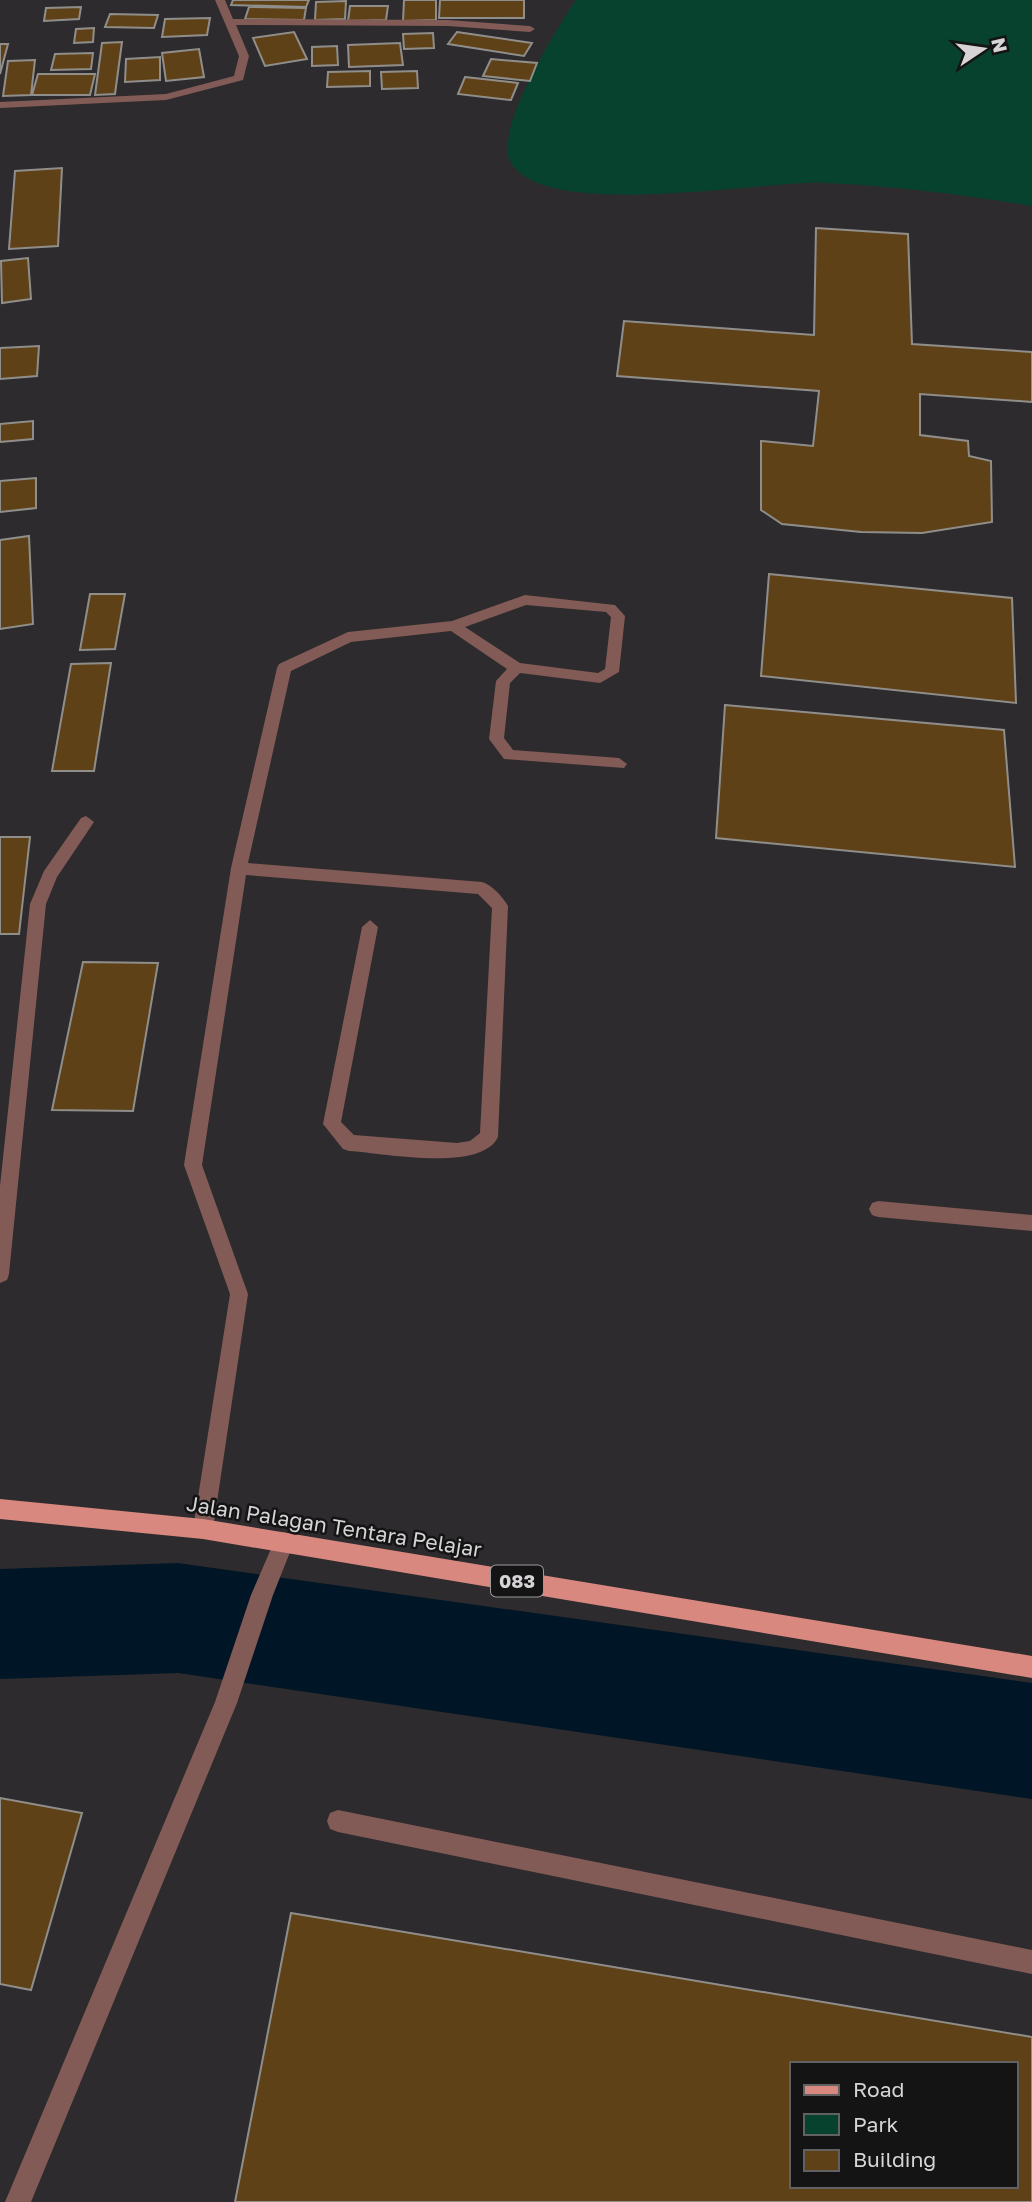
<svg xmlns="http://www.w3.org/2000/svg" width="1032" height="2202" font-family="'Golos Text',sans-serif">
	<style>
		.green { fill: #07422e }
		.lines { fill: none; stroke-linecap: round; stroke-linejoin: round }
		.river { fill: #001626; fill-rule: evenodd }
		.building { fill: #5f4117; stroke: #908e8b; stroke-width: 2; fill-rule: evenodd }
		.minor { fill: #825b56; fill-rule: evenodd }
		.major { fill: #d8887e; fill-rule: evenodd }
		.labels { text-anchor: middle; stroke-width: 5; stroke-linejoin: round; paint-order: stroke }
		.shield { fill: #151415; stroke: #9c9a9c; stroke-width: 2 }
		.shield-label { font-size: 19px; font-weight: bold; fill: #d6d4d6 }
		.street-label { font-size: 21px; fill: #d6d4d6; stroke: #151415 }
	</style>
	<rect width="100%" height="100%" fill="#2d2b2d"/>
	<path class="green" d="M576,0H1032V206C964,195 896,186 826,183C761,180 548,222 511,163C492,132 557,28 576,0Z"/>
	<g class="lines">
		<path class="river" d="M178,1563L1032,1683V1799L178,1673L0,1679V1569Z"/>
	</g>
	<path class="building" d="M233,0H309L306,7L231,5Z
		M404,0H436V20L403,21Z
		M440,0H524V18H439Z
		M346,1L345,19L315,20L316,2Z
		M350,6H388L386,20L348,21Z
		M81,7L79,19L44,21L46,8Z
		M249,7L306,8L304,20L245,19Z
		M110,14L158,15L154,28L105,27Z
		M210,18L207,35L162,37L165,19Z
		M94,28L93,42L74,43L76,29Z
		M294,32L307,59L265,66L253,38Z
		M457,32L532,43L524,56L448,44Z
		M433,33L434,48L404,49L403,34Z
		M122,42L115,94L95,95L102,43Z
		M400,43L403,65L349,67L348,45Z
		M0,44H8L0,74Z
		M337,46L338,65L312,66V47Z
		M199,49L204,77L166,81L162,53Z
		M93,53L91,69L51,70L55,54Z
		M160,57V80L125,82L126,59Z
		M491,59L537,63L530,81L483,76Z
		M35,60L31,95L3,96L8,61Z
		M370,71V86L327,87L328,72Z
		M417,71L418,88L382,89L381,72Z
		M38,74H95L90,95H32Z
		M465,77L518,83L511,100L458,94Z
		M62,168L58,246L9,249L15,171Z
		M816,228L908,234L912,344L1032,352V402L920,394V435L968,441L969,456L991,461L992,522L922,533L861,532L782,524L761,510V441L813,446L819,391L617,376L624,321L814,335Z
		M28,258L31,299L2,303L1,261Z
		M39,346L37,376L0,379V348Z
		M33,421V439L0,442V424Z
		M36,478V508L0,512V481Z
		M29,536L33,624L0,629V540Z
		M769,574L1012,598L1016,703L761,676Z
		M90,594H125L115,649L80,650Z
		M111,663L94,771H52L71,664Z
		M725,705L1004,730L1015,867L716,838Z
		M0,837H30L19,934H0Z
		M83,962L158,963L133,1111L52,1110Z
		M0,1798L82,1813L31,1990L0,1984Z
		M291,1913L1032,2037V2202H235ZM792,2064H1016V2186H792Z"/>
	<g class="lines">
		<path class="minor" d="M215,0H225L233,19L448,20L530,26L535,29L530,32L448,26L236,25L249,56L243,80L166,100L0,108V102L166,94L234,76L239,56Z
			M525,595L615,605L625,616L619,672L600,683L520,673L510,683L504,738L513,750L619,758L627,764L624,768L504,759L489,739L496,681L507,669L451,631L351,642L291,671L248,863L482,882C492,885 503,897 508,906L498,1137C481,1173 383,1153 349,1151L343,1149L323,1124L362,927L370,920L378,927L341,1122L354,1135L457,1143L470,1141L480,1133L492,908L478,894L246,875L202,1165L248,1294L213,1529L210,1536L203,1539L196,1536L193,1529L230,1294L184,1165L231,868L277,668L279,664L348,632L452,621ZM526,605L606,612L611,617L605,669L598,673L520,663L465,627Z
			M86,816L94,822L57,877L46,904L9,1274L7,1280L0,1283V1186L30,904L44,871L81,818Z
			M878,1201L1032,1215V1231L878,1217L872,1215L869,1209L872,1203Z
			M284,1532L291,1535L294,1542L273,1595L237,1703L31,2202H5L215,1702L251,1595L277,1535Z
			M338,1810L1032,1950V1974L338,1832L330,1829L327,1821L330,1813Z"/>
		<path class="major" d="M0,1499L203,1519L1032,1656V1678L203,1539L0,1519Z"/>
	</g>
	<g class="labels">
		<rect class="shield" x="491" y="1565.5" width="52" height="31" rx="5"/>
		<g class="shield-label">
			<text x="517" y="1588">083</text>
		</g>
		<g class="street-label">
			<text transform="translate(334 1527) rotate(9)" y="7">Jalan Palagan Tentara Pelajar</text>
		</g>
	</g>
	<rect x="790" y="2062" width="228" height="126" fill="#151415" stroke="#626162" stroke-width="2"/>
	<rect x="804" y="2085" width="35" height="10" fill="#d8887e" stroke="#626162" stroke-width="2"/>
	<text x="853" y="2097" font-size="21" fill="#d6d4d6">Road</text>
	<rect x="804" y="2114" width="35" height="21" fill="#07422e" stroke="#626162" stroke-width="2"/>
	<text x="853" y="2132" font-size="21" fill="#d6d4d6">Park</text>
	<rect x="804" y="2150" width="35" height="21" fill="#5f4117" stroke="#626162" stroke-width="2"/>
	<text x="853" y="2167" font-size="21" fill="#d6d4d6">Building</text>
	<g transform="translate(983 49) rotate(77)" stroke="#151415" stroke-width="5" paint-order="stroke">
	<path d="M0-5L12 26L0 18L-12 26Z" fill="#d6d4d6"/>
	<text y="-10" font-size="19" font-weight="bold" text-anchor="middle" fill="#d6d4d6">N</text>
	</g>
</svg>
